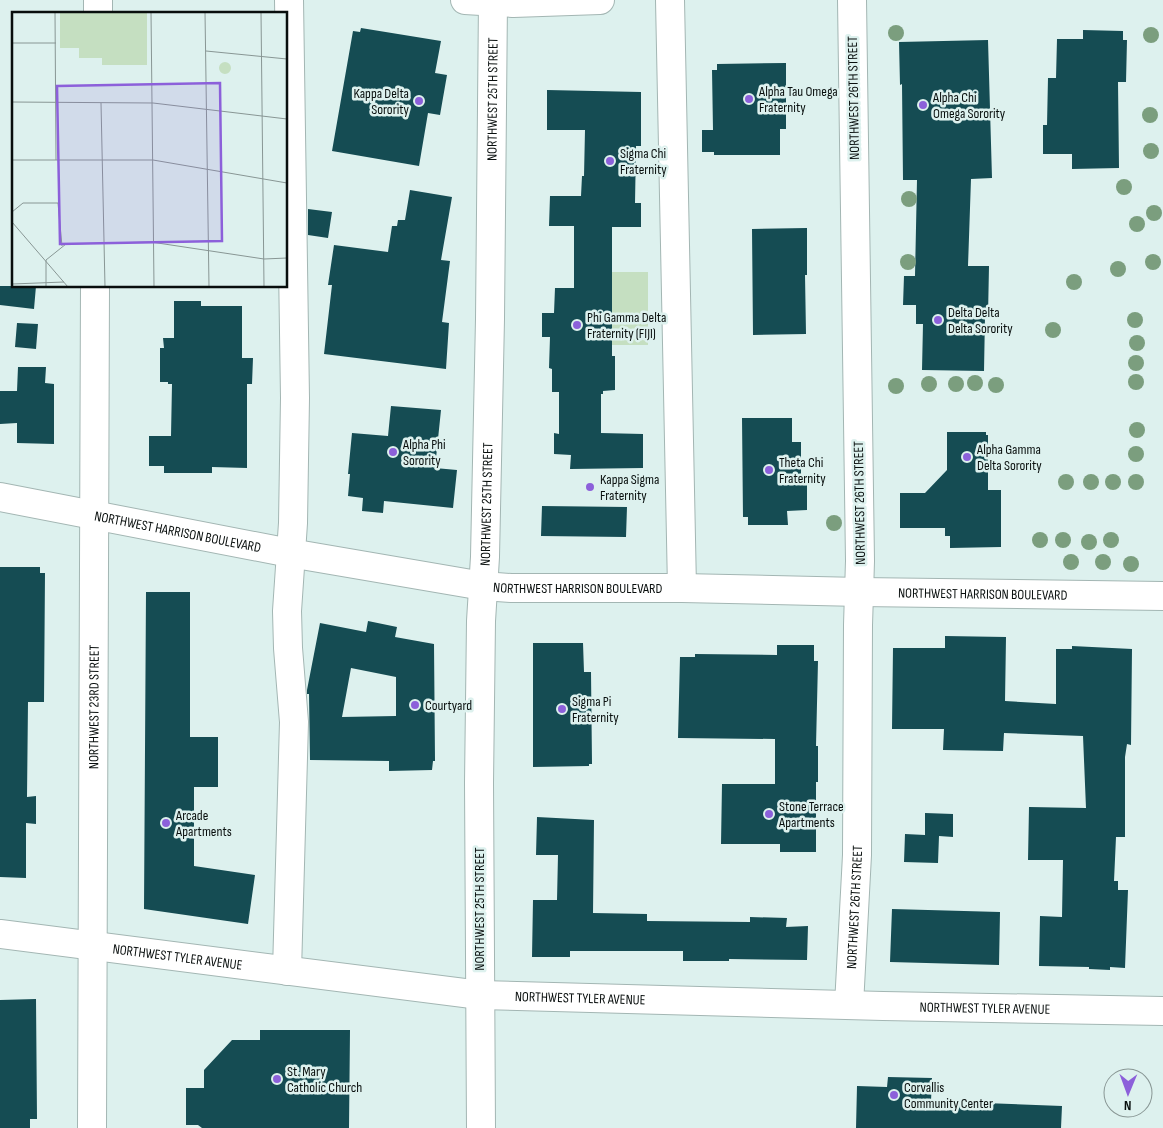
<svg xmlns="http://www.w3.org/2000/svg" width="1163" height="1128" font-family="'Sofia Sans Condensed',sans-serif">
	<style>
		.green { fill: #c5dfc1 }
		.building { fill: #154c53; fill-rule: evenodd }
		.lines { fill: none; stroke-linecap: round; stroke-linejoin: round }
		.minor-casing { stroke: #a3b6b3; stroke-width: 30 }
		.major-casing { stroke: #a3b6b3; stroke-width: 30 }
		.minor { stroke: #fff; stroke-width: 28 }
		.major { stroke: #fff; stroke-width: 28 }
		.tree { fill: #7b9e7e }
		.poi-dot { fill: #8c60da; stroke: #ddf1ee; stroke-width: 2 }
		.labels { text-anchor: middle; stroke-width: 5; stroke-linejoin: round; paint-order: stroke }
		.poi-label { font-size: 14px; fill: #080e0d; stroke: #ddf1ee; text-anchor: start }
		.street-label { font-size: 14px; fill: #080e0d; stroke: #ddf1ee }
		.inset-road { fill: none; stroke: #889694; stroke-width: 1 }
		.view { fill: #8c60da; fill-opacity: 0.15; stroke: #8c60da; stroke-width: 2.5 }
		.inset-edge { fill: none; stroke: #080e0d; stroke-width: 2.5 }
	</style>
	<rect width="100%" height="100%" fill="#ddf1ee"/>
	<path class="green" d="M612,272H648V345H612Z"/>
	<path class="building" d="M361,28L441,41L435,73L447,75L440,115L428,113L419,166L332,151L353,31L360,32Z
		M1083,30L1123,31V40H1127L1126,82H1118L1119,168L1072,169V154H1043V125H1047L1048,78H1056L1057,39H1083Z
		M988,40L992,178L971,179L968,266H989L988,316H985L984,371L922,370L923,324H916V305H903L904,276H915L917,180H903L902,84L900,85L899,42Z
		M786,63V129H780V155H714V152H702V130H713L712,70H717V64Z
		M547,90L641,92V146H636L635,203H641V227H612V356H615V390L603,391V394H601V433L643,434V468L570,469L571,455L554,454V433L559,434V392H552V369L549,368L550,337H542V313H554L555,288H574V226H549L550,196H581L582,176H584L585,130H547Z
		M410,190L452,197L441,260L450,261L442,322L449,323L446,369L324,354L332,285H328L334,245L388,252L392,226H397L398,220H405Z
		M308,209L332,212L328,238L308,235Z
		M807,228V275H805L806,334L753,335L752,229Z
		M0,286H36L34,309L0,305Z
		M174,301H201V306H242V358H253L252,384H247V468L212,467V473H164V466H149V436H171L172,384H168V382H160V348H164L163,338H174Z
		M17,323L38,324L36,349L15,347Z
		M18,367H46L45,383L54,384V444L17,443V423L0,424V391H17Z
		M391,406L441,410L435,468L457,470L453,508L384,501L383,513L362,511L363,498L348,496L350,474H348L352,433L388,436Z
		M742,418H792V442H801V479H807V510L787,511L788,525H748V517H743Z
		M947,432H986V435H988V490H1001V547L950,548V536H945V528H900V493H925L947,470Z
		M542,506L627,507L626,537L541,536Z
		M0,567H40V573H45L44,702H28L27,797L36,796V824L26,823V878L0,877Z
		M146,592H190V737H218V787H194V866L255,875L248,924L144,909Z
		M368,621L397,627L395,637L434,644L435,761H433L432,770L389,771V761L310,760L309,694H307V690L320,623L366,632ZM351,668L396,677V716L342,717Z
		M945,636L1006,637L1005,701L1056,704V649H1072V646L1132,649L1131,745L1127,744L1125,757V837H1116L1114,881H1118V890H1128L1125,968L1110,967V970L1089,969V967L1039,966L1040,916L1062,917L1063,860H1028L1029,807L1086,808L1083,736L1004,733L1003,751L943,750L944,729H892L893,648H945Z
		M533,643H583L584,672H591L592,764H589V766L533,767Z
		M777,645H814V661H818L816,746H818V782H816V852H780V844H721L722,784H775V739L678,738L680,657H695V654L777,655Z
		M925,813L953,814V837L939,836L938,863L904,862L905,834L925,835Z
		M537,817L594,820L593,913L647,914V921L750,922V917L787,918L786,927L808,926L807,960L729,959V961H683V951H570V957H532L533,900H557L558,855H536Z
		M892,909L1000,912L999,965L890,962Z
		M36,999L37,1119H30V1128H0V1000Z
		M260,1030H350L349,1128H202L198,1125H186V1088H204V1070L232,1040H260Z
		M888,1077L932,1078L931,1101L1062,1106L1061,1128H856L857,1086L887,1087Z"/>
	<g class="lines">
		<defs>
			<g id="minor">
				<path d="M465,0L513,3L600,0"/>
				<path d="M670,0L682,588"/>
				<path d="M98,14V0"/>
				<path id="s1" d="M0,934L480,995L883,1006L1163,1011"/>
				<path d="M287,971L294,722L288,648L287,611L293,523L295,398L289,0"/>
				<path id="s2" d="M849,1005L857,855L858,625L860,561L852,0"/>
				<path id="s3" d="M92,1128L95,286"/>
				<path id="s4" d="M481,1128L479,783L481,621L485,557L490,319L493,0"/>
			</g>
			<g id="major">
				<path id="s5" d="M0,497L290,553L483,586L511,588H682L860,592L1163,596"/>
			</g>
		</defs>
		<use href="#minor" class="minor-casing"/>
		<use href="#major" class="major-casing"/>
		<use href="#minor" class="minor"/>
		<use href="#major" class="major"/>
	</g>
	<g class="tree">
		<circle cx="896" cy="33" r="8"/>
		<circle cx="1151" cy="35" r="8"/>
		<circle cx="1150" cy="115" r="8"/>
		<circle cx="1151" cy="151" r="8"/>
		<circle cx="1124" cy="187" r="8"/>
		<circle cx="909" cy="199" r="8"/>
		<circle cx="1154" cy="213" r="8"/>
		<circle cx="1137" cy="224" r="8"/>
		<circle cx="908" cy="262" r="8"/>
		<circle cx="1153" cy="262" r="8"/>
		<circle cx="1118" cy="269" r="8"/>
		<circle cx="1074" cy="282" r="8"/>
		<circle cx="1135" cy="320" r="8"/>
		<circle cx="1053" cy="330" r="8"/>
		<circle cx="1137" cy="343" r="8"/>
		<circle cx="1136" cy="363" r="8"/>
		<circle cx="1136" cy="382" r="8"/>
		<circle cx="975" cy="383" r="8"/>
		<circle cx="929" cy="384" r="8"/>
		<circle cx="956" cy="384" r="8"/>
		<circle cx="996" cy="385" r="8"/>
		<circle cx="896" cy="386" r="8"/>
		<circle cx="1137" cy="430" r="8"/>
		<circle cx="1136" cy="454" r="8"/>
		<circle cx="1066" cy="482" r="8"/>
		<circle cx="1091" cy="482" r="8"/>
		<circle cx="1113" cy="482" r="8"/>
		<circle cx="1136" cy="482" r="8"/>
		<circle cx="834" cy="523" r="8"/>
		<circle cx="1040" cy="540" r="8"/>
		<circle cx="1063" cy="540" r="8"/>
		<circle cx="1111" cy="540" r="8"/>
		<circle cx="1089" cy="542" r="8"/>
		<circle cx="1071" cy="562" r="8"/>
		<circle cx="1103" cy="562" r="8"/>
		<circle cx="1131" cy="564" r="8"/>
	</g>
	<g class="poi-dot">
		<circle cx="749" cy="99" r="5"/>
		<circle cx="419" cy="101" r="5"/>
		<circle cx="923" cy="105" r="5"/>
		<circle cx="610" cy="161" r="5"/>
		<circle cx="938" cy="320" r="5"/>
		<circle cx="577" cy="325" r="5"/>
		<circle cx="393" cy="452" r="5"/>
		<circle cx="967" cy="457" r="5"/>
		<circle cx="769" cy="470" r="5"/>
		<circle cx="590" cy="487" r="5"/>
		<circle cx="415" cy="705" r="5"/>
		<circle cx="562" cy="709" r="5"/>
		<circle cx="769" cy="814" r="5"/>
		<circle cx="166" cy="823" r="5"/>
		<circle cx="277" cy="1079" r="5"/>
		<circle cx="894" cy="1095" r="5"/>
	</g>
	<g class="labels">
		<g class="poi-label">
			<text x="759" y="96">Alpha Tau Omega<tspan x="759" dy="16">Fraternity</tspan></text>
			<text x="409" y="98" text-anchor="end">Kappa Delta<tspan x="409" dy="16">Sorority</tspan></text>
			<text x="933" y="102">Alpha Chi<tspan x="933" dy="16">Omega Sorority</tspan></text>
			<text x="620" y="158">Sigma Chi<tspan x="620" dy="16">Fraternity</tspan></text>
			<text x="948" y="317">Delta Delta<tspan x="948" dy="16">Delta Sorority</tspan></text>
			<text x="587" y="322">Phi Gamma Delta<tspan x="587" dy="16">Fraternity (FIJI)</tspan></text>
			<text x="403" y="449">Alpha Phi<tspan x="403" dy="16">Sorority</tspan></text>
			<text x="977" y="454">Alpha Gamma<tspan x="977" dy="16">Delta Sorority</tspan></text>
			<text x="779" y="467">Theta Chi<tspan x="779" dy="16">Fraternity</tspan></text>
			<text x="600" y="484">Kappa Sigma<tspan x="600" dy="16">Fraternity</tspan></text>
			<text x="572" y="706">Sigma Pi<tspan x="572" dy="16">Fraternity</tspan></text>
			<text x="425" y="710">Courtyard</text>
			<text x="779" y="811">Stone Terrace<tspan x="779" dy="16">Apartments</tspan></text>
			<text x="176" y="820">Arcade<tspan x="176" dy="16">Apartments</tspan></text>
			<text x="287" y="1076">St. Mary<tspan x="287" dy="16">Catholic Church</tspan></text>
			<text x="904" y="1092">Corvallis<tspan x="904" dy="16">Community Center</tspan></text>
		</g>
		<g class="street-label">
			<text transform="translate(853 98) rotate(-91)" y="5">NORTHWEST 26TH STREET</text>
			<text dy="5" stroke="none"><textPath href="#s4" startOffset="1029">NORTHWEST 25TH STREET</textPath></text>
			<text transform="translate(859 503) rotate(-91)" y="5">NORTHWEST 26TH STREET</text>
			<text dy="5" stroke="none"><textPath href="#s4" startOffset="624">NORTHWEST 25TH STREET</textPath></text>
			<text dy="5" stroke="none"><textPath href="#s5" startOffset="181">NORTHWEST HARRISON BOULEVARD</textPath></text>
			<text dy="5" stroke="none"><textPath href="#s5" startOffset="586">NORTHWEST HARRISON BOULEVARD</textPath></text>
			<text dy="5" stroke="none"><textPath href="#s5" startOffset="991">NORTHWEST HARRISON BOULEVARD</textPath></text>
			<text dy="5" stroke="none"><textPath href="#s3" startOffset="421">NORTHWEST 23RD STREET</textPath></text>
			<text dy="5" stroke="none"><textPath href="#s2" startOffset="98">NORTHWEST 26TH STREET</textPath></text>
			<text transform="translate(479 909) rotate(-90)" y="5">NORTHWEST 25TH STREET</text>
			<text dy="5" stroke="none"><textPath href="#s1" startOffset="179">NORTHWEST TYLER AVENUE</textPath></text>
			<text dy="5" stroke="none"><textPath href="#s1" startOffset="584">NORTHWEST TYLER AVENUE</textPath></text>
			<text dy="5" stroke="none"><textPath href="#s1" startOffset="989">NORTHWEST TYLER AVENUE</textPath></text>
		</g>
	</g>
	<g transform="translate(12 12)">
		<rect width="275" height="275" fill="#ddf1ee"/>
		<path d="M48,0H135V53H90V46H67V36H48ZM207 56a6 6 0 1 1 12 0a6 6 0 1 1-12 0Z" fill="#c5dfc1"/>
		<path class="inset-road" d="M43,0L44,148M139,0L142,275M193,0L197,275M249,0L252,275M0,31H44M194,39L275,47M0,90L141,91L275,107M89,91L93,275M0,148H141L275,171M0,200L11,191H46L50,234M0,210L56,275M34,248L54,232L139,230L252,247L275,246M34,248V274M0,272L52,270"/>
		<path class="view" d="M208,71L210,229L48,232L45,74Z"/>
		<rect width="275" height="275" class="inset-edge"/>
	</g>
	<g transform="translate(1128 1093) rotate(181)"><circle r="24" fill="#ddf1ee" stroke="#889694"/>
	<path d="M0-4L9 19L0 12L-9 19Z" fill="#8c60da"/>
	<text y="-8" font-size="14" font-weight="bold" text-anchor="middle" fill="#080e0d">N</text>
	</g>
</svg>
